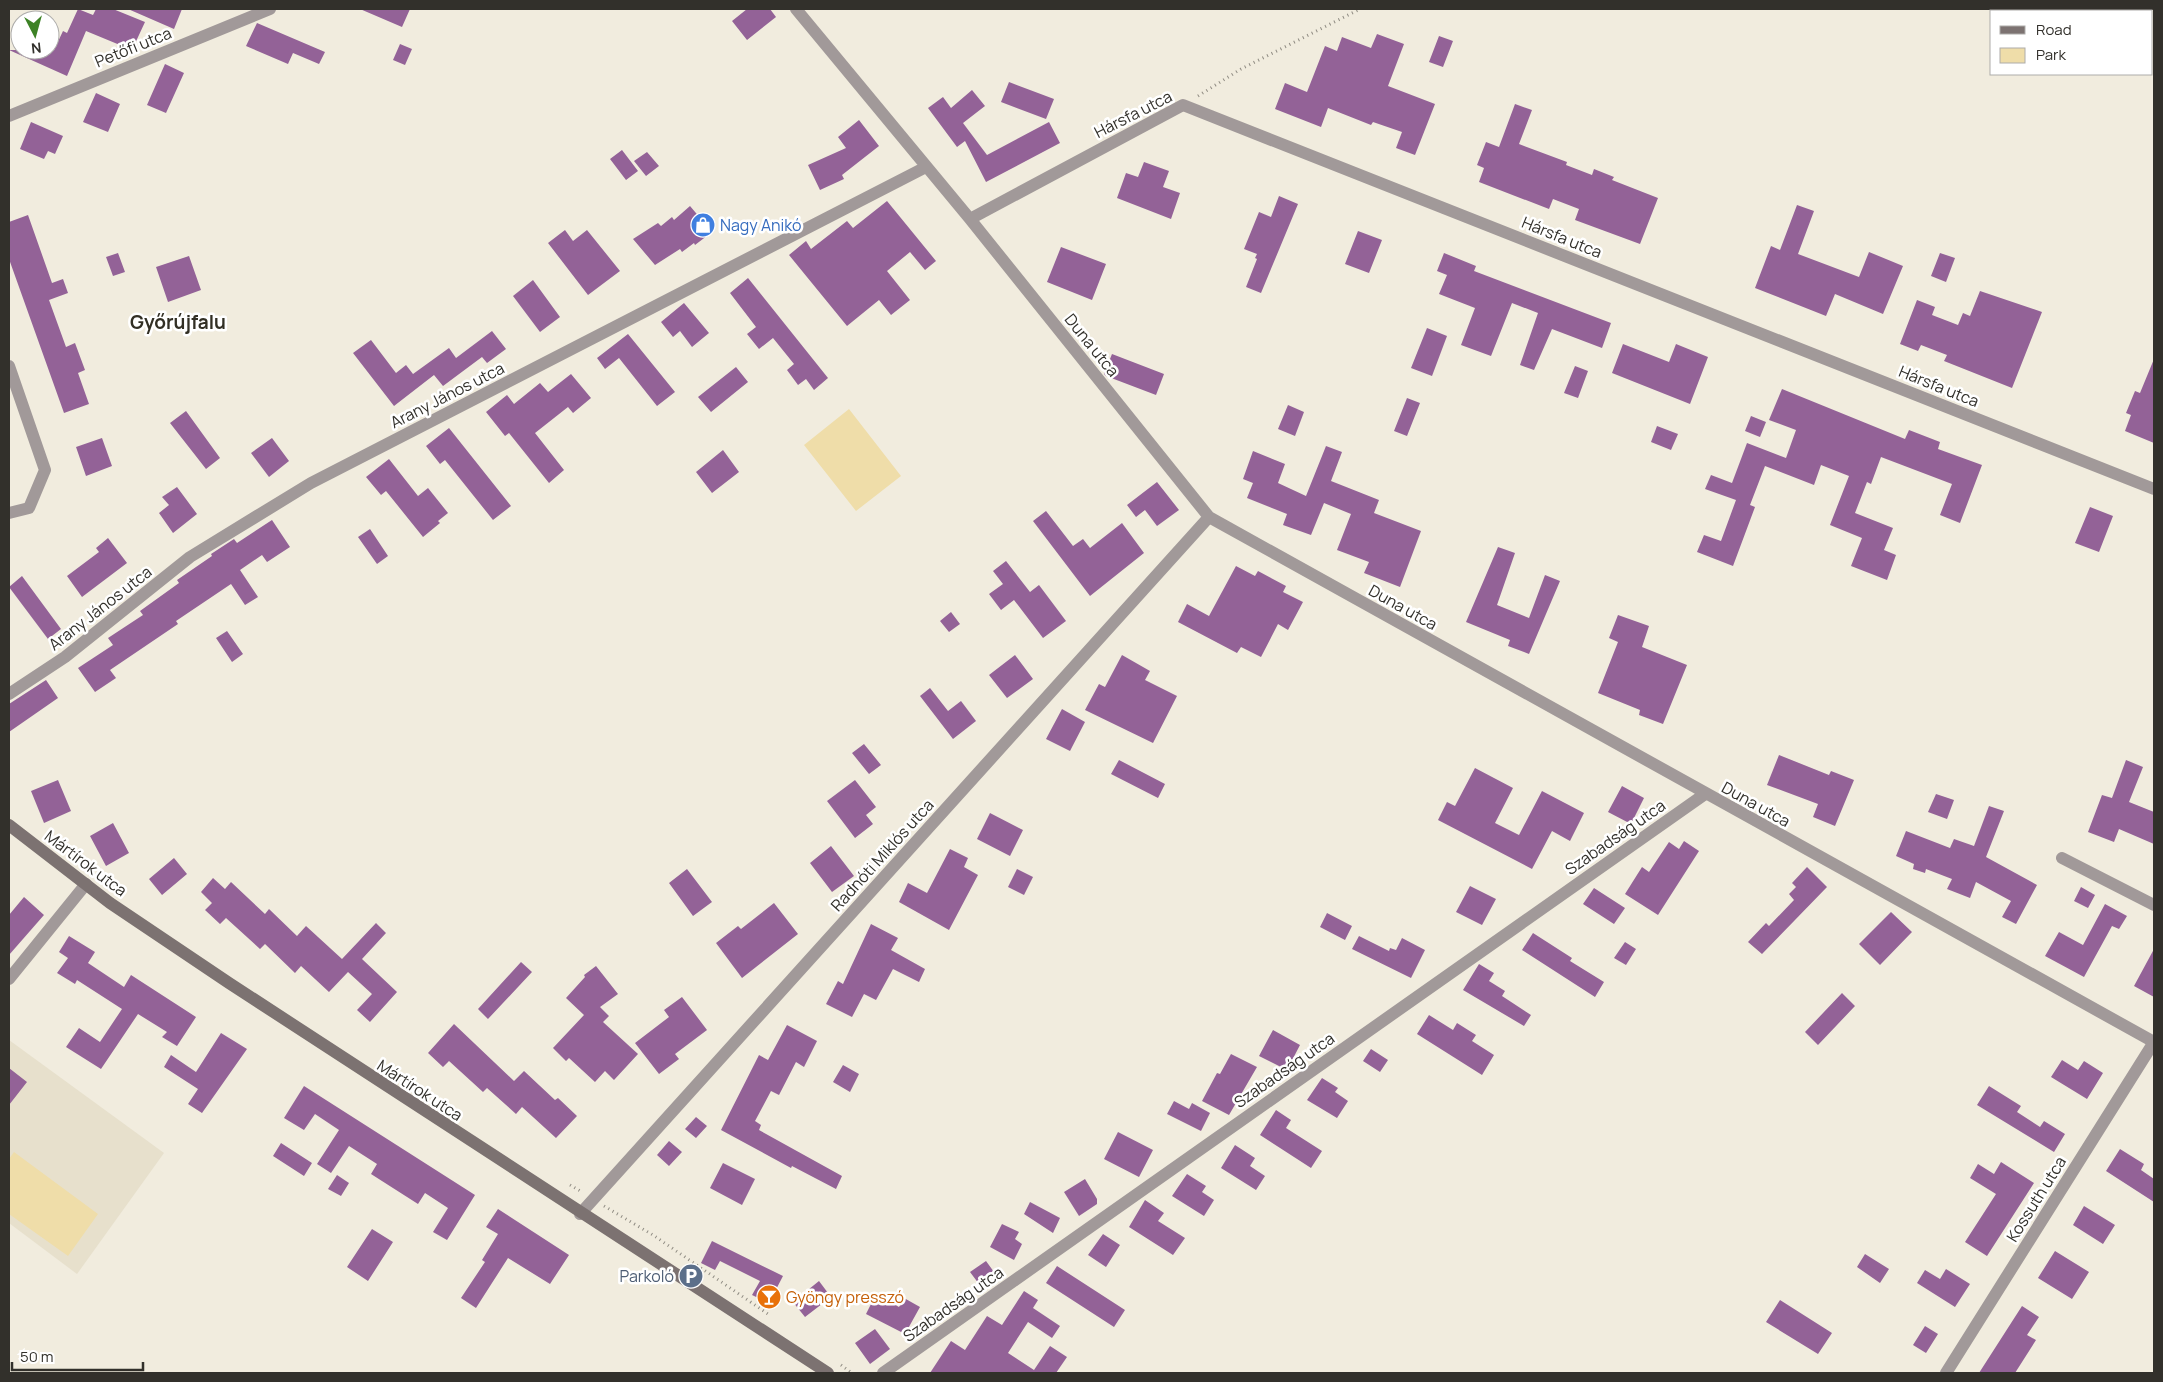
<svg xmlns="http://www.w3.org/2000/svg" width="2163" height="1382" font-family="Manrope,sans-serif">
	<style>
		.built { fill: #e7e0cc }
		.green { fill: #efdda9 }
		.building { fill: #936297 }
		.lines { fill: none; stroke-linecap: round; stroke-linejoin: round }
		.path { stroke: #908c83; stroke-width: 3; stroke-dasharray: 1 4; stroke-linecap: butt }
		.minor { stroke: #a19999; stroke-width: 12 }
		.secondary { stroke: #7c7271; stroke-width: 12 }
		.labels { text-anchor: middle; stroke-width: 5; stroke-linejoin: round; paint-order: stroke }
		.street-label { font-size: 16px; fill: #32302b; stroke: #fff }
		.shop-label { font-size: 16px; fill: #366cbe; stroke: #fff; text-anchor: start }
		.service-label { font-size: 16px; fill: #4e5e75; stroke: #fff; text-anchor: end }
		.food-label { font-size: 16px; fill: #c56008; stroke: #fff; text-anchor: start }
		.quarter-label { font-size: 19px; font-weight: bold; fill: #322f24; stroke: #fff }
	</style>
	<rect width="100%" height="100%" fill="#f1ecde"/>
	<path class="built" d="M9,1040L164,1153L77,1274L9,1223Z"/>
	<path class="green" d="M849,409L901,476L856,511L804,445Z
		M14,1152L98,1214L68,1256L9,1214V1159Z"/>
	<path class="building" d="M78,9L93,15L96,9H113L145,22L132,50L86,31L67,76L9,50H54L63,31L67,33Z
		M128,9H182L174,29Z
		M360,9H410L402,27Z
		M747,9H770L776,17L747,40L732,21Z
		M257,23L325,52L319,64L293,53L288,64L246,46Z
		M1377,34L1404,44L1388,86L1435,104L1415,155L1396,148L1402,132L1373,122L1371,125L1328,108L1321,127L1275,109L1285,83L1307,92L1325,46L1337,51L1342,37L1371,48Z
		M1439,36L1453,41L1443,67L1429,62Z
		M400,44L412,49L405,65L393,60Z
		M165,64L184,73L166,113L147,105Z
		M1009,82L1054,99L1046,119L1001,102Z
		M972,90L985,106L963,123L987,155L1049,122L1060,143L986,182L965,141L957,147L928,108L943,97L951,108Z
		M96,93L120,104L108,132L83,122Z
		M1515,104L1532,110L1519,144L1567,162L1566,165L1592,175L1594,169L1614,177L1612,180L1658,198L1640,244L1575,220L1579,209L1553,199L1549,209L1479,182L1484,168L1477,165L1486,142L1499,147Z
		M859,120L879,146L842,175L844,179L820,190L808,165L846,148L838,137Z
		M31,122L63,136L55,154L48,151L44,159L20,149Z
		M622,150L638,171L626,180L610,159Z
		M647,152L659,166L646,176L634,161Z
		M1144,162L1169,171L1163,187L1180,193L1171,219L1117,198L1126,173L1138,177Z
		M1279,196L1298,204L1261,293L1246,287L1257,259L1255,258L1257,254L1244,249L1259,212L1271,217Z
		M887,201L936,261L925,270L910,252L887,271L910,300L891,315L879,300L847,326L789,255L806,241L811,249L847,221L853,228Z
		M1797,205L1814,211L1798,254L1859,277L1869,252L1903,266L1883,314L1835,294L1826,316L1755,288L1771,246L1780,250Z
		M690,206L712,232L695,245L694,243L682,252L680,249L655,265L633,239L658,223L661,226L672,217L674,220Z
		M28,215L52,283L63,279L68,293L49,300L66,347L75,343L85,370L78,373L89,404L64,413L9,259V222Z
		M565,230L573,241L587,230L620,271L588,295L548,243Z
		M1358,231L1382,240L1369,273L1345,264Z
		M1061,247L1106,264L1092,300L1047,282Z
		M118,253L125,272L113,276L106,257Z
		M1444,253L1476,266L1474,271L1611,323L1602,348L1552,329L1534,370L1520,365L1538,313L1512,303L1491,356L1461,345L1475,308L1439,294L1447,275L1437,271Z
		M1940,253L1955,258L1946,282L1931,276Z
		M189,256L201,290L168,302L156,267Z
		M748,278L828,378L814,390L806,379L798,385L787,370L794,364L773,338L759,349L747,334L756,327L730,293Z
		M533,280L560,317L540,332L513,296Z
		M1980,291L2042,312L2012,388L1944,361L1947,355L1921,345L1918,351L1900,344L1917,300L1935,307L1932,315L1958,325L1963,313L1970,316Z
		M684,303L709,333L692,347L680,331L673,337L661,322Z
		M1427,328L1447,336L1432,376L1411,368Z
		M492,331L506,349L487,363L482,357L443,386L434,375L394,406L353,353L371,340L396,373L406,365L413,374L449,348L456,358Z
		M628,334L675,392L657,406L619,358L605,369L597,358Z
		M1623,344L1669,362L1676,344L1708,357L1690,404L1612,373Z
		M1112,354L1164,374L1156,395L1106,376L1104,374Z
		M2154,359V443L2125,431L2131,415L2126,413L2135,391L2140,393Z
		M1575,366L1588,371L1578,398L1564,393Z
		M736,367L748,382L711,412L698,397Z
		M571,374L591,398L573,413L568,407L535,433L564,470L549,483L509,433L505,436L486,412L507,395L514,404L540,383L548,392Z
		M1782,389L1905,439L1909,430L1940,442L1938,449L1982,465L1960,523L1940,515L1952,484L1881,457L1871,484L1867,482L1855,513L1893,528L1884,550L1896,555L1887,580L1851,566L1862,538L1830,525L1849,476L1821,465L1814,485L1765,466L1750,505L1755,507L1733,566L1697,552L1704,535L1721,541L1736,500L1705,489L1711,475L1732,483L1747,443L1786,458L1796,430L1769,420Z
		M1407,398L1420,403L1407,436L1394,431Z
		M1288,405L1304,412L1295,436L1278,429Z
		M186,411L220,458L206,469L170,423Z
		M1751,416L1766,422L1760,437L1745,431Z
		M1657,426L1678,434L1671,450L1651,442Z
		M449,428L511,506L493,520L445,460L440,464L426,446Z
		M102,438L112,466L86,476L76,447Z
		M272,438L289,461L269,477L251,453Z
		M1326,446L1342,452L1331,481L1379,500L1374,513L1421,531L1400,587L1364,573L1369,562L1337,550L1351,514L1324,503L1311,535L1283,525L1287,514L1247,498L1253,483L1243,479L1253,451L1285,464L1278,483L1306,496Z
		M723,450L739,472L712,493L696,472Z
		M389,459L418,496L428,488L448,513L438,521L440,523L423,537L386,491L381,495L366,477Z
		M1157,482L1179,510L1157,526L1145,510L1136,517L1127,505Z
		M177,487L197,514L173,533L159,513L169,505L162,497Z
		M2090,507L2113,516L2099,552L2075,543Z
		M1046,511L1073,546L1083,539L1090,548L1122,523L1144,553L1090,596L1033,521Z
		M272,520L290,547L267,562L262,555L240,570L258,597L245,605L231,584L176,621L178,624L110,670L116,678L95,692L78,668L113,645L108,638L143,615L140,611L179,583L177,580L212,556L211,554L234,539L237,543Z
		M370,529L388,556L377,564L358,537Z
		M108,538L127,563L82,597L67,576L99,552L96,548Z
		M1498,547L1515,553L1497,605L1529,618L1545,575L1560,581L1529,654L1508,646L1510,640L1466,622Z
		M1006,561L1030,592L1039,585L1066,621L1043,638L1014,600L1001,610L989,594L1003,584L993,571Z
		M1236,566L1255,576L1258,571L1286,586L1283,592L1303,602L1288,630L1278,624L1261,657L1241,647L1237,653L1178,622L1187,604L1209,616Z
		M22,576L61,629L48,639L9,587Z
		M951,612L960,624L949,632L940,621Z
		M1618,615L1649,626L1642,647L1687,665L1663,724L1639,715L1640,710L1598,693L1618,642L1609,638Z
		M227,631L243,654L232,662L216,638Z
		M1015,655L1033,679L1007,698L989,675Z
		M1122,655L1150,671L1145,680L1177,696L1153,743L1085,710L1099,684L1105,687Z
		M46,680L58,698L9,732V704Z
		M930,688L948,711L961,701L976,721L953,739L920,696Z
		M1062,709L1085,722L1070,751L1046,739Z
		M864,744L881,765L869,774L852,753Z
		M1779,755L1829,775L1831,771L1854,780L1835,826L1813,817L1818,804L1767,785Z
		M1119,760L1165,784L1158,798L1111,774Z
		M2126,760L2143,767L2129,802L2154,812V844L2119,829L2114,842L2088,832L2102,795L2112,798Z
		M1475,768L1513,788L1495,823L1519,835L1542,791L1584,813L1570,841L1552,831L1532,869L1438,820L1447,802L1455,806Z
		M58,780L71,811L44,823L31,791Z
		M855,780L876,807L866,815L873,824L855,838L827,801Z
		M1622,786L1644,798L1631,824L1608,812Z
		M1936,794L1954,800L1947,819L1928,812Z
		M1989,806L2004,811L1986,857L2037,885L2016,924L2002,917L2011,901L1976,882L1970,898L1947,889L1952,879L1926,869L1925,873L1913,869L1914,864L1896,856L1906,831L1950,848L1954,839L1974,846Z
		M990,813L1023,830L1010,856L977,839Z
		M113,823L129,853L106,866L90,836Z
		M1684,841L1699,851L1658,915L1625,894L1642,867L1649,872L1669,842L1679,849Z
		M831,846L854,876L832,892L810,863Z
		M950,849L968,858L964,867L978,875L949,930L899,902L908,883L927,893Z
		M174,858L187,874L162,895L149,879Z
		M1807,867L1827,887L1762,954L1748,942L1766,923L1769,926L1794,900L1789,894L1796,887L1792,883Z
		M687,869L712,902L693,916L669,883Z
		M1017,869L1033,877L1024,895L1008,887Z
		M213,878L225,889L231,882L265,914L269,909L297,936L306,926L342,959L376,923L386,933L362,959L397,992L370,1022L357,1010L372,994L348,972L329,992L301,966L295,973L265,944L260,949L226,918L220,924L205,910L212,903L201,892Z
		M1470,886L1496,899L1482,925L1456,912Z
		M2081,887L2095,895L2088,908L2074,901Z
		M1594,888L1625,908L1614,924L1583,904Z
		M24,897L44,915L9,955V915Z
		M774,903L798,934L742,978L716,943L738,926L741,929Z
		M2105,904L2127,916L2119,929L2112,926L2084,977L2045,956L2059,932L2083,945Z
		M1891,912L1912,932L1880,965L1859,944Z
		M1327,913L1352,926L1345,940L1320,927Z
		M871,924L898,938L891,950L925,969L919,982L893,969L876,1000L864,994L852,1017L826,1004L838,981L843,984Z
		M1533,933L1572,958L1570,961L1604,982L1595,997L1522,950Z
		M69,936L95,952L88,963L124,987L131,975L196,1017L177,1046L162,1037L167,1032L138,1014L101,1069L66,1047L79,1028L100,1042L122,1009L77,980L75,984L57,973L68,958L59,952Z
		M1359,936L1389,951L1390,948L1396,950L1402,938L1425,950L1411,978L1352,949Z
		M1625,942L1636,949L1626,965L1614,958Z
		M2154,949V997L2134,986Z
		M521,962L532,972L488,1019L478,1009Z
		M1479,964L1494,973L1489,981L1505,991L1502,996L1531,1015L1524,1026L1463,990Z
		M596,966L618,994L600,1007L609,1016L603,1022L638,1054L614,1080L605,1071L595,1082L569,1058L566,1061L553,1048L584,1015L566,998L585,977L584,975Z
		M1842,993L1855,1006L1818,1045L1805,1032Z
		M682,997L707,1030L675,1054L679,1059L659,1074L635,1043L669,1017L664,1010Z
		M1429,1015L1453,1030L1457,1023L1476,1035L1472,1041L1494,1055L1482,1075L1417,1034Z
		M454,1024L514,1081L524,1071L555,1100L558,1098L577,1116L556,1138L522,1107L516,1114L487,1088L483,1092L449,1061L443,1067L428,1053Z
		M787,1025L817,1041L804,1067L796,1062L779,1095L771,1091L755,1121L761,1125L759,1130L842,1176L836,1189L792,1166L791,1168L721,1130L759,1055L768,1060Z
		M1273,1030L1300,1045L1287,1070L1259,1056Z
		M221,1033L247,1049L202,1113L188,1104L198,1089L164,1067L171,1055L196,1072Z
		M1371,1049L1388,1060L1380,1072L1363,1061Z
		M1231,1054L1257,1067L1229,1115L1202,1101L1217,1073L1220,1074Z
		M2062,1060L2078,1070L2084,1061L2103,1073L2087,1099L2051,1077Z
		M843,1065L859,1074L850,1092L833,1082Z
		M9,1068L27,1082L9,1105Z
		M1322,1078L1338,1088L1335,1092L1348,1101L1337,1118L1307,1100Z
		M304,1086L475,1195L447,1240L433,1232L448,1208L425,1193L418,1204L371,1174L377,1164L349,1146L331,1173L317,1164L339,1130L315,1114L304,1130L284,1118Z
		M1989,1086L2021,1106L2017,1112L2040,1127L2044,1121L2065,1134L2054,1152L1977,1105Z
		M1174,1101L1189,1109L1192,1103L1210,1113L1201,1131L1167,1114Z
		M1276,1110L1291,1120L1286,1128L1322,1151L1311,1168L1260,1135Z
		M696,1117L707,1126L696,1138L685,1129Z
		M1118,1132L1153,1150L1139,1177L1104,1159Z
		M669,1141L682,1152L669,1166L657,1155Z
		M281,1143L312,1163L304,1176L273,1156Z
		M1235,1145L1255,1158L1250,1166L1265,1176L1256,1190L1221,1168Z
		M2120,1149L2144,1164L2141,1170L2154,1179V1202L2106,1171Z
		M2001,1162L2034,1183L1987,1256L1965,1242L1996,1194L1970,1178L1978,1164L1994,1174Z
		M723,1163L755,1179L742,1205L710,1188Z
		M1187,1174L1206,1186L1202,1192L1214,1200L1204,1216L1172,1196Z
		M337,1175L349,1183L341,1196L328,1189Z
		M1085,1179L1097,1199V1204L1079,1216L1064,1192Z
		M1145,1200L1164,1213L1158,1221L1185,1238L1173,1255L1129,1227Z
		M1030,1202L1060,1218L1053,1233L1024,1214Z
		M2084,1206L2115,1225L2103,1244L2073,1225Z
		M498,1209L569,1255L550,1284L508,1258L476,1308L461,1298L485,1262L482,1260L498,1234L486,1227Z
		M1002,1224L1019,1232L1015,1239L1022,1244L1014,1260L990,1247Z
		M372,1229L393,1242L368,1281L347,1267Z
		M1103,1234L1120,1245L1106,1267L1088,1255Z
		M712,1241L783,1276L769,1303L752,1295L760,1281L720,1261L715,1270L701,1263Z
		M2055,1251L2089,1272L2072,1299L2038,1278Z
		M1865,1254L1889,1269L1880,1283L1857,1267Z
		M986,1261L994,1272L979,1284L970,1272Z
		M1057,1266L1125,1310L1114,1327L1046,1283Z
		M1946,1269L1970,1284L1955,1307L1917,1283L1925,1270L1940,1279Z
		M819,1281L831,1297L805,1317L793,1302Z
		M1024,1291L1038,1300L1033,1308L1060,1326L1052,1338L1028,1322L1008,1353L1034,1370L1050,1346L1067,1357L1056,1373H930L951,1341L965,1350L987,1316L1002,1325Z
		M876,1294L899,1307L904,1298L920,1307L905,1334L866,1314Z
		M1780,1300L1832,1333L1818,1354L1766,1322Z
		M2022,1306L2039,1317L2027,1335L2036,1340L2015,1373H1979Z
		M1925,1326L1938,1334L1926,1353L1913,1345Z
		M875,1329L890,1349L870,1364L855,1343Z"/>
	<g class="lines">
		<path class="path" d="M1198,96L1241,69L1360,9
			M570,1185L582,1192
			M604,1206L653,1235L768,1314
			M841,1365L852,1373"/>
		<path class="minor" d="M796,9L970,219L1209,517L2154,1042
			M9,116L270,9
			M970,219L1183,105L2154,489
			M9,366L45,470L29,508L9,513
			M9,694L65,657L190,557L311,483L926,167
			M2062,858L2154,905
			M9,979L86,884
			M580,1214L1209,517
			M883,1373L1705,794
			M1946,1373L2154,1042"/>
		<path class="secondary" d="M9,825L110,903L229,983L828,1373"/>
	</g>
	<defs>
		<symbol id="shop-disc" viewBox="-11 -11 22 22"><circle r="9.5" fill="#3f7fe0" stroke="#fff"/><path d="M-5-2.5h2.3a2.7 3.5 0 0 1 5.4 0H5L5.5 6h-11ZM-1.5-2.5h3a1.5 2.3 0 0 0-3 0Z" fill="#fff"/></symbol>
		<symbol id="parking-disc" viewBox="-11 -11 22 22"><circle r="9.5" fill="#5c6f8a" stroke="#fff"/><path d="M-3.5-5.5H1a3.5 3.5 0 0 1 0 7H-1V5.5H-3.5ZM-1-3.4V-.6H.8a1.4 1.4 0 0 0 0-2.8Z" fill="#fff"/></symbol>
		<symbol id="bar-disc" viewBox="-11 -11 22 22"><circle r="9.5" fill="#e8710a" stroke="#fff"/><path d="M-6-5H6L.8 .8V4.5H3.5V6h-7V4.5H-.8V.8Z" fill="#fff"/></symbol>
	</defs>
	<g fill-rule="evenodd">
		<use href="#shop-disc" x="689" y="211" width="28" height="28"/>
		<use href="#parking-disc" x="677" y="1262" width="28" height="28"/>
		<use href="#bar-disc" x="755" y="1283" width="28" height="28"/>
	</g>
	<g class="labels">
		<g class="street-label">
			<text transform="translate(133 47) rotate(-22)" y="6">Petőfi utca</text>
			<text transform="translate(1133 114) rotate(-27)" y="6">Hársfa utca</text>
			<text transform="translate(1562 237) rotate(22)" y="6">Hársfa utca</text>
			<text transform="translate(1092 345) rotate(51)" y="6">Duna utca</text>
			<text transform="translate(1939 386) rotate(22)" y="6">Hársfa utca</text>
			<text transform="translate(447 395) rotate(-27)" y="6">Arany János utca</text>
			<text transform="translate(1403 607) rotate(29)" y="6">Duna utca</text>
			<text transform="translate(100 608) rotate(-38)" y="6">Arany János utca</text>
			<text transform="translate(1756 804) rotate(29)" y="6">Duna utca</text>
			<text transform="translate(1615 837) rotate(-35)" y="6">Szabadság utca</text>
			<text transform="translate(882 855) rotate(-48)" y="6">Radnóti Miklós utca</text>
			<text transform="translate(86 863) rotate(37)" y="6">Mártírok utca</text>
			<text transform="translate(1284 1070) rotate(-35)" y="6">Szabadság utca</text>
			<text transform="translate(420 1090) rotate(33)" y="6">Mártírok utca</text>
			<text transform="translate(2036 1199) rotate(-58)" y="6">Kossuth utca</text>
			<text transform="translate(953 1304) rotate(-35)" y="6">Szabadság utca</text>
		</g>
		<g class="shop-label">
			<text x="720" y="231">Nagy Anikó</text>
		</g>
		<g class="service-label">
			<text x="674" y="1282">Parkoló</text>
		</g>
		<g class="food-label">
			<text x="786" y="1303">Gyöngy presszó</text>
		</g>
		<g class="quarter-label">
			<text x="178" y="329">Győrújfalu</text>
		</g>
	</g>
	<rect width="2163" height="1382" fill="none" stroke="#32302b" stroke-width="20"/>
	<rect x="1990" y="10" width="162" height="65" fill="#ffffff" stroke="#adacaa"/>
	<rect x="2000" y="26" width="25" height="8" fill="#7c7271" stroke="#adacaa"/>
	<text x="2036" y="35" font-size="15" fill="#32302b">Road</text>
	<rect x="2000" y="48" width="25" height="15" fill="#efdda9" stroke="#adacaa"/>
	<text x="2036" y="60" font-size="15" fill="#32302b">Park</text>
	<g transform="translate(35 35) rotate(174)"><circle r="24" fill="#ffffff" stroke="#adacaa"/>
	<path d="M0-4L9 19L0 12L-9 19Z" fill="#3d8225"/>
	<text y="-8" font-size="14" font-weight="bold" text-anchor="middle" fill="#32302b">N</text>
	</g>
	<path d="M12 1362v8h131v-8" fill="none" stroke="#32302b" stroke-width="2.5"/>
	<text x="20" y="1362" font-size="15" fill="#32302b" stroke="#ffffff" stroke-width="4" paint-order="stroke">50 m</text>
</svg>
